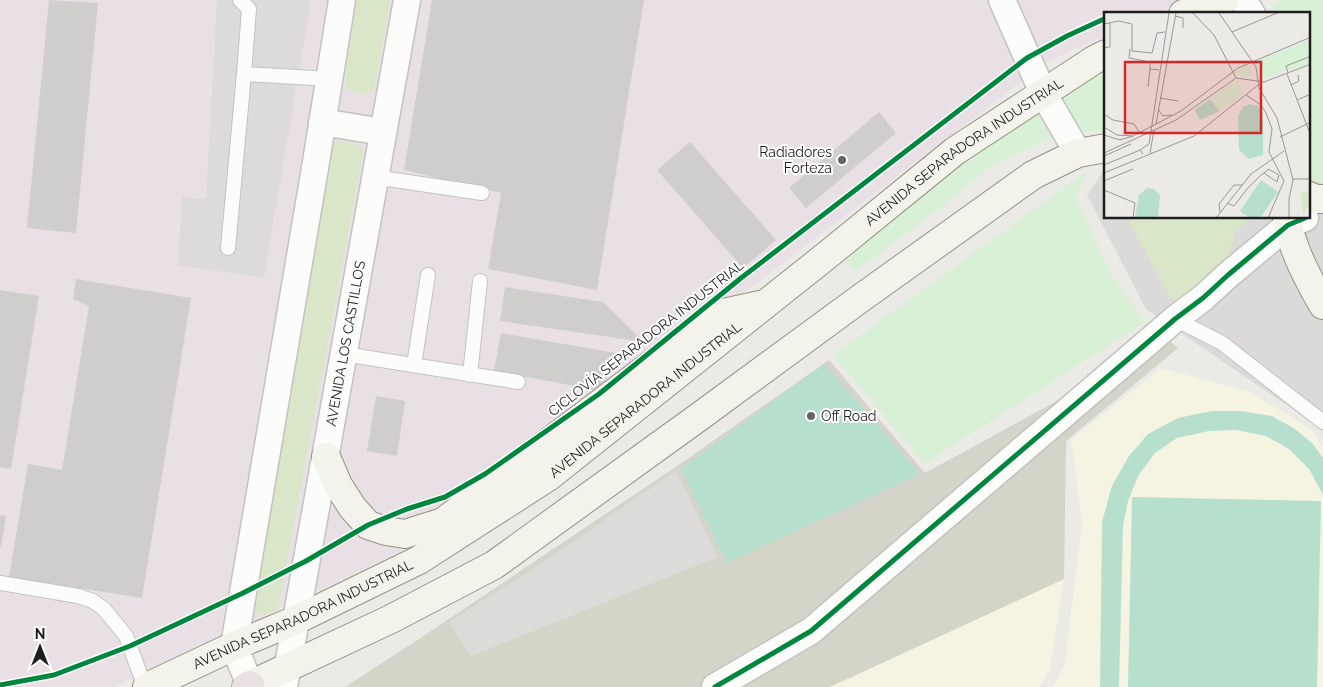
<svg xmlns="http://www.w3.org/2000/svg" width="1323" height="687" font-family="Raleway,sans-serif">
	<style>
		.residential { fill: #dbdad8 }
		.industrial { fill: #e9e0e5 }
		.education { fill: #f5f4e3 }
		.construction { fill: #d5d4c9 }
		.grass { fill: #d9e7c8 }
		.park { fill: #d7f0d6 }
		.pitch { fill: #b6dfcd }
		.parking { fill: #dcdbda }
		.building { fill: #d0cecc }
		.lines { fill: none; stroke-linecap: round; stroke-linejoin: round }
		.lane-casing { stroke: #c3c2c1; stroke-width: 16 }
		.street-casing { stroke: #c3c2c1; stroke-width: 29 }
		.secondary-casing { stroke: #939481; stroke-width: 30 }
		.highway-casing { stroke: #bfa0a9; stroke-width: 30 }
		.lane { stroke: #fcfcfb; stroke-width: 14 }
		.street { stroke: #fcfcfb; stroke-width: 26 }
		.secondary { stroke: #f3f2eb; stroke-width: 28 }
		.highway { stroke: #e9e0e1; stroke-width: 28 }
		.cycleway-casing { stroke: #fff; stroke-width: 8 }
		.cycleway { stroke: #00873e; stroke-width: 5 }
		.poi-dot { fill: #666564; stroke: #fff; stroke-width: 2 }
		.labels { text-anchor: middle; stroke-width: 4; stroke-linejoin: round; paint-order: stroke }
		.poi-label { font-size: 14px; fill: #1e1e1e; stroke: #fff; text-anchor: end }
		.street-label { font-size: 14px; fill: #1e1e1e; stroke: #fff }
		.inset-road { fill: none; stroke: #9a9897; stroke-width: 1 }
		.view { fill: #d62828; fill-opacity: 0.15; stroke: #d62828; stroke-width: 2.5 }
		.inset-edge { fill: none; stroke: #1e1e1e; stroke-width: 2.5 }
	</style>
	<rect width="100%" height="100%" fill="#eceae7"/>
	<path class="residential" d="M1323,43V434L1320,428L1146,309L1087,195L1105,168L1106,218H1309V46Z"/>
	<path class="industrial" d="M0,0H1186L1155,14H1106L1105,36L1050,60L410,547L115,687H0Z"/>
	<path class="education" d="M1161,368L1250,392L1312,430L1323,448V687H1053L1065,664L1082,524L1071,440Z
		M1064,579L1050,668L1039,687H829Z"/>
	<path class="construction" d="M1155,329L1178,348L1066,441L1064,579L852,677L829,687H345L422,637L677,466L829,360L925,473L1055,402Z"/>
	<path class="grass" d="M357,0H390L374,88L364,95L346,88V67Z
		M335,141L358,144L363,152L278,610L264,615L251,613L328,149Z
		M1127,218H1249L1236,232L1228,255L1184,303L1171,298Z"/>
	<path class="park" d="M1283,0H1323V184L1309,178V14H1276L1273,4Z
		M1105,65V131L1067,132L993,164L941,207L856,271L841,255L1017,123Z
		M1086,172L1076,199L1110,272L1145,322L924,464L833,355Z"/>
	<path class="pitch" d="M824,364L920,474L727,563L681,469Z
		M1212,411H1240L1272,416L1295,429L1312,443L1323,458V495L1309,469L1289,449L1266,436L1236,430L1209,431L1177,438L1155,453L1138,476L1128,501L1123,526L1119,687H1100L1102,522L1112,486L1129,456L1148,434L1178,418Z
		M1132,497L1321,501L1317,687H1128Z"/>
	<path class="parking" d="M217,0H311L264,278L178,265L182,197L206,199Z
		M676,471L718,557L471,656L449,622L531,570Z"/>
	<path class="building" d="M49,0L98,3L76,233L27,228Z
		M432,0H644L597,290L488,269L501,193L404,170Z
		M879,112L896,133L806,208L789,188Z
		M690,142L776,240L743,268L657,170Z
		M76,279L191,298L142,598L9,577L28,464L62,470L89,306L73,299Z
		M505,287L603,302L644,342L500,321Z
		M0,290L39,296L11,469L0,467Z
		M501,333L627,355L596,390L494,371Z
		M376,396L405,401L397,456L367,451Z
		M0,515L6,516L1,547H0Z"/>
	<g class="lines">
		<defs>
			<path id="lane" d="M240,0L249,9L244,74L329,79
				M374,177L482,193
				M228,248L244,74
				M1175,319L1222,343L1323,422
				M344,354L518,382
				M414,365L428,275
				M470,375L480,281
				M0,583L78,596L93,601L104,609L126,636L145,687"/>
			<g id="street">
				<path d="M1002,0L1043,93L1078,153"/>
				<path d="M1243,0L1252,14"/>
				<path d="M322,122L383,132"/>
				<path d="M250,685L234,646L316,162L342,0"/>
				<path id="s1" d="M284,687L407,0"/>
				<path d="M715,687L811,631L1175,319L1203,298L1228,275L1288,225L1305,218"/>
			</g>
			<g id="secondary">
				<path d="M1183,14L1224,0"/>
				<path d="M1309,196L1316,199H1323"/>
				<path d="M1287,218C1290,245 1309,281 1323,305"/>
				<path d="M326,457L338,485L352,507L368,525L386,531L405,534L443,522L719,314L760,305"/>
				<path d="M250,685L391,619L494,565L703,414L861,298L1033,175L1078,153L1106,148"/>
				<path id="s2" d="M147,687L234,646L296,620L419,560L548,477L826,256L955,151L1094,60L1106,54"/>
			</g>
			<path id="highway" d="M246,687L250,685"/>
		</defs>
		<use href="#lane" class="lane-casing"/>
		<use href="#street" class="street-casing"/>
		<use href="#secondary" class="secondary-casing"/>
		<use href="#highway" class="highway-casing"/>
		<use href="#lane" class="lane"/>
		<use href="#street" class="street"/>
		<use href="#secondary" class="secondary"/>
		<use href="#highway" class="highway"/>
		<defs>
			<path id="cycleway" d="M0,685L54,675L130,646L243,593L306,561L368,525L407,509L445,497L485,474L599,394L741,278L1027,58L1067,36L1106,18
				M715,687L811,631L1175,319L1203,298L1228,275L1288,225L1305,218"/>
		</defs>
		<use href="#cycleway" class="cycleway-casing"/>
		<use href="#cycleway" class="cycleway"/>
	</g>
	<g class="poi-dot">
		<circle cx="842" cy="160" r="5"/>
		<circle cx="811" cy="416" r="5"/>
	</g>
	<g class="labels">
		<g class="poi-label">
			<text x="832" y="157">Radiadores<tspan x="832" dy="16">Forteza</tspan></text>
			<text x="821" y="421" text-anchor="start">Off Road</text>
		</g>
		<g class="street-label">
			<text dy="5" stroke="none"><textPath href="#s2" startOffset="982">AVENIDA SEPARADORA INDUSTRIAL</textPath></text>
			<text transform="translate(646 338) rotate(-38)" y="5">CICLOVÍA SEPARADORA INDUSTRIAL</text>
			<text dy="5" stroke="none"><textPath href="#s1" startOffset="349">AVENIDA LOS CASTILLOS</textPath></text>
			<text dy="5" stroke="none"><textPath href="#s2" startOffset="578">AVENIDA SEPARADORA INDUSTRIAL</textPath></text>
			<text dy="5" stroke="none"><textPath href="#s2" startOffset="172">AVENIDA SEPARADORA INDUSTRIAL</textPath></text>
		</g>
	</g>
	<g transform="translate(1104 12)">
		<rect width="206" height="206" fill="#eceae7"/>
		<path d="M196,180L206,181V191L199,202Z" fill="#d9e7c8"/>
		<path d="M206,27V51L155,68L152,50ZM145,51L149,64L131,63L108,76ZM133,67L139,83L116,98L107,86Z" fill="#d7f0d6"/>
		<path d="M106,87L116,99L96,108L91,98ZM146,92L154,94L159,102V143L145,147L135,138L134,104L139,95ZM157,168L174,180L156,206H146L136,199ZM43,176L50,177L56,183L54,206H31L35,183Z" fill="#b6dfcd"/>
		<path class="inset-road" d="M89,1L110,23L132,66M115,1L152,55L155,76L173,106L189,168L185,187V206M71,4L79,6V16M0,12L15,9L28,12V39L48,41L53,21L61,20M128,20L173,1M0,36L6,35V11M26,37L25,46L46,50V57L55,58M184,61L182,54L207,44M183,62L207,124M187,73L195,69L194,63M44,75L46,57M142,83L157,93L162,101L168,117L165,140L180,169L164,206M56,86L74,89M193,88L207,82M54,97L59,104L68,103M0,102L9,108L30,112L36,121M52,112L72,1M0,115L13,123L29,124L77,99L134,56L207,25M46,120L72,108L132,66L160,70L207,52M0,123L16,128L29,124M176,125L207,110M36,138L45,132L65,1M0,141L46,120M46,141L50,118M0,144L27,132M0,153L36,138L39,142M0,161L90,124L154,73M189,167H207M0,169L29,157M0,178L31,191L29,206M123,191L130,194L143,177L157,163L160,161L164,157L175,163L173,170L160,161M116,200L115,192L130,173H138M112,206L147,162L180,139"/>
		<path class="view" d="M21,50H157V121H21Z"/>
		<rect width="206" height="206" class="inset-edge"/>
	</g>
	<g transform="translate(40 647)" stroke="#ffffff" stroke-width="4" paint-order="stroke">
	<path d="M0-4L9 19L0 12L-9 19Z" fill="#1e1e1e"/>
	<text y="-8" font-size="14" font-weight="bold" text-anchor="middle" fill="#1e1e1e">N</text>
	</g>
</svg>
